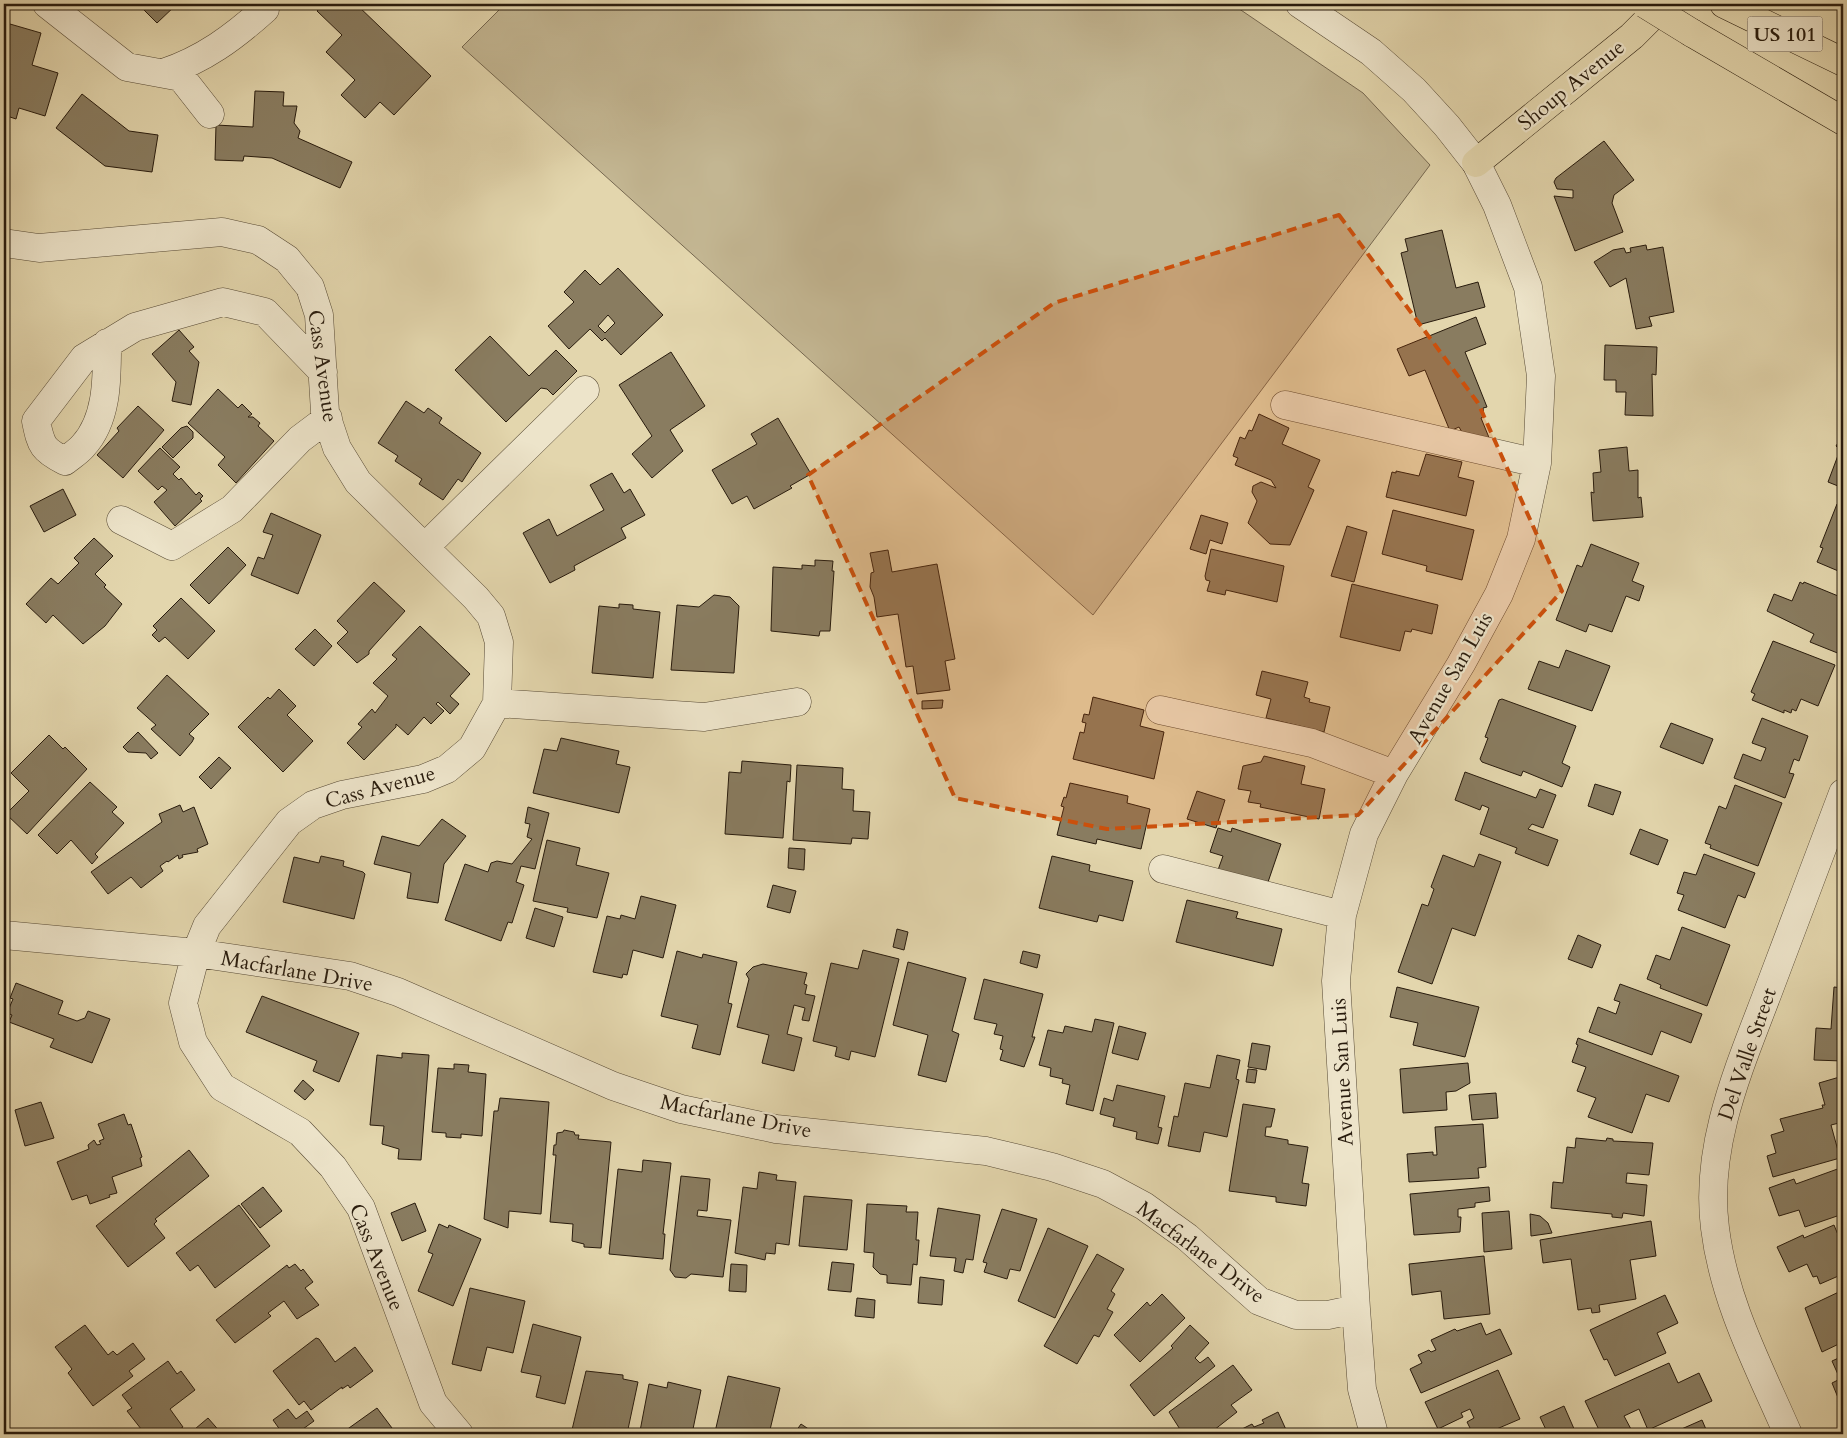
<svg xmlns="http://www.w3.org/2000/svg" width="1847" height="1438" font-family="Cardo,serif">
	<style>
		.green { fill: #c3b692; stroke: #766850 }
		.building { fill: #897c60; stroke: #281b0d; fill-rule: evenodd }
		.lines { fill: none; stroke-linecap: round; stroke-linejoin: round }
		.minor-casing { stroke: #574a35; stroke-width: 29 }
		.major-casing { stroke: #281b0d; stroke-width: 29 }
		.highway-casing { stroke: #281b0d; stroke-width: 29 }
		.minor { stroke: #ede4ca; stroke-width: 28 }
		.major { stroke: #e3d6ad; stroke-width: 28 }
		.highway { stroke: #e3d6ad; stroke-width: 28 }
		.highway-bridge-casing { stroke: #281b0d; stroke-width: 29; stroke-linecap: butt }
		.highway-bridge { stroke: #e3d6ad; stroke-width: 28 }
		.marked { fill: #cb500c; fill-opacity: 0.2; stroke: #cb500c; stroke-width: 4; stroke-dasharray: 10 6; stroke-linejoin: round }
		.labels { text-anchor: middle; stroke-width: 4.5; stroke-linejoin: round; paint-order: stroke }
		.shield { fill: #ede4ca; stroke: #635746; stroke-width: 1 }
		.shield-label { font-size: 20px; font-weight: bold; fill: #281b0d }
		.street-label { font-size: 21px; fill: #281b0d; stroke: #ede4ca }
	</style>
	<rect width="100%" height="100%" fill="#e3d6ad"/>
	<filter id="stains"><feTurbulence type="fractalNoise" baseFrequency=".004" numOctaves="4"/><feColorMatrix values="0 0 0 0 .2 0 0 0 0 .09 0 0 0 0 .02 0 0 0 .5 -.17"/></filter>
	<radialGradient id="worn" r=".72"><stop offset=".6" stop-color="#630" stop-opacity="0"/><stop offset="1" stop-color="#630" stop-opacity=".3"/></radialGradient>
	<path class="green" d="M505,4H1232L1363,93L1430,165L1093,615L462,47Z"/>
	<path class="building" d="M138,4H177L157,23Z
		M323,4H356L431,76L394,115L380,102L365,118L341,95L355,80L326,52L342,35L317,11Z
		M10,24L41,33L32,65L58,73L45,116L19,108L16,119L4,115V45Z
		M255,91L284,92L283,106H297L294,123L300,131L298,138L352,162L340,188L272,158L244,156L243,161L215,160L216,125L253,127Z
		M82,94L129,131L158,135L152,172L105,166L56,128Z
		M1604,141L1634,180L1614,195L1612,203L1623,232L1575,251L1554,196L1573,198V190L1557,189L1554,182L1556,178Z
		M1442,230L1456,288L1478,282L1485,307L1418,325L1401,253L1408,251L1405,239Z
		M1646,245L1647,250L1663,247L1674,312L1649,317L1652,326L1636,329L1626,278L1610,287L1594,262L1613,250L1624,248L1626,253L1631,252L1630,248Z
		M618,268L663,315L621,355L605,338L602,341L590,329L569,349L548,326L574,302L564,292L585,270L600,285ZM608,315L615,323L605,333L598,326Z
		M1476,317L1486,344L1465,352L1487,407L1483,408L1484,416L1481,418L1490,440L1463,434L1459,427L1450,431L1425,370L1409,376L1397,349Z
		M179,330L194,347L189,351L199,362L191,405L172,401L176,382L152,354Z
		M490,336L529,376L556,350L577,371L553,395L547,389L541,388L506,422L455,370Z
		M1605,345L1657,347L1656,375L1652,374L1653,416L1625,415L1626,392H1616V380H1604Z
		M671,352L705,406L670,430L683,451L652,478L632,454L652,436L619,385Z
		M218,389L238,408L242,404L252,414L248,417H253L260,423L258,426L274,441L236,483L218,465L225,457L188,423Z
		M406,401L424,413L428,408L442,418L439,423L481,453L462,482L458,479L443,500L419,484L422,479L395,461L398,456L378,443Z
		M138,406L164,430L123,478L97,455L119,431L117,428Z
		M1259,414L1289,428L1282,444L1320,460L1308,487L1314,490L1290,545L1270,544L1248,523L1257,501L1252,492L1253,486L1261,482L1276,488L1271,480L1235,465L1238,458L1233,456L1240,437L1245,439L1249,430L1252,431Z
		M778,418L811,474L790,486L792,488L754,509L747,496L732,504L712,470L757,444L751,434Z
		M187,426L193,432V438L173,458L162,447L181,428Z
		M1843,435V488L1828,482L1840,450L1836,446Z
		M1627,447L1629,471L1638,470V498L1641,497L1643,517L1593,521L1591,492L1594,493L1593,473L1601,472L1599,450Z
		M160,448L180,467L173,474L179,480L181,478L196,495L199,492L203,496L200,499L202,501L175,526L154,502L167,490L162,486L158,490L138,471Z
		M1426,454L1462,462L1458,477L1474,481L1466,516L1386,497L1392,472L1396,473V471L1419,476Z
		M612,473L624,493L630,489L645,515L621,528L626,538L574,566L575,570L550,583L523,533L549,519L557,536L604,510L590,485Z
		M63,489L76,515L44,532L30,506Z
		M1841,501L1843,502V573L1817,562L1823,548L1820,547L1837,504L1839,505Z
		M1393,510L1474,530L1462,580L1426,571L1427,566L1382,554Z
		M271,513L321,535L298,594L251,575L258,557L264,559L273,535L263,532Z
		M1201,515L1228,523L1222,544L1210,540L1206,554L1190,549Z
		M1347,526L1367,532L1354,582L1331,576Z
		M94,538L113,556L95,574L106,585L104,587L122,604L105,626L83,644L53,615L46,623L26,604L51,578L58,584L79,563L74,558Z
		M1591,544L1639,563L1632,581L1644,586L1639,601L1626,596L1612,632L1589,624L1586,632L1556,620L1577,565L1582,567Z
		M228,547L246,565L209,604L190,585Z
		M1211,549L1284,566L1277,602L1226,590L1225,595L1207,591L1210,581L1206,580L1205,576Z
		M888,550L892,572L937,564L955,659L945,661L950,690L917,694L913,666L906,667L898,614L877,617L874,597L870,587L871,573L874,572L870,553Z
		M815,560L833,561L832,571H834L830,631H820L819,636L771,631L773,567L802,569V565L815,566Z
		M374,582L405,611L369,651V654L357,663L337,643L348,632L337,621Z
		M1800,582L1803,584L1804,582L1843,598V645L1840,654L1810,642L1814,634L1767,611L1774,594L1792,601Z
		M1352,584L1438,605L1432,634L1412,629L1411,632L1405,631L1400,651L1340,637Z
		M714,595L730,597L739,606L734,673L671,670L677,605L699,607Z
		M181,598L215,631L188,659L165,637L159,642L152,635L157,630L153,626Z
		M619,604L633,605V609L660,612L653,678L592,673L599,606L619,608Z
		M420,626L470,674L450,696L459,704L450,714L438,702L436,704L444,711L431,724L424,717L408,735L396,724V727L364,760L347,743L362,727L358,724L372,709L375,713L388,696L373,683L397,659L392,655Z
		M315,629L332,646L314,666L295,649Z
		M1773,641L1835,665L1818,706L1801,699L1796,711L1792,709L1791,713L1784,710V713L1752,700L1755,694L1751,692Z
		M1566,650L1610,666L1592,711L1528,689L1539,661L1559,668Z
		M1262,671L1308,682L1304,697L1310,699L1309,702L1330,707L1324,732L1266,718L1271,699L1256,695Z
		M167,675L209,714L189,734L194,738L192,742L180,756L151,729L156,725L137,708Z
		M279,689L296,706L287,715L313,741L283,772L238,727L268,697L270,699Z
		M1093,697L1144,710L1140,726L1164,732L1154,779L1073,759L1080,732L1084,733L1086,723L1082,722L1084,714L1089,715Z
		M1502,699L1576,726L1562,763L1570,767L1562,787L1523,771L1521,776L1482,762L1480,759L1488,738L1485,737L1499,700Z
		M943,700L942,708L922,709V701Z
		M1762,718L1808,736L1799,761L1794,759L1789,773L1794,774L1785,798L1734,778L1743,754L1761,761L1766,748L1752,743Z
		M1671,723L1713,739L1703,764L1660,747Z
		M138,732L158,753L151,759L146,753L128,752L123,747Z
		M49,735L63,749L65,747L87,769L27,834L6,814L29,791L11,773Z
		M561,738L619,751L616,764L630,767L619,813L533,793L544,749L557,751Z
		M1264,756L1305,766L1301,784L1325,789L1319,819L1260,807L1261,804L1248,802L1251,791L1238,789L1243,766L1261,762Z
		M219,757L231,768L211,789L199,777Z
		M742,761L791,765L790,782L787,781L783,838L725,834L729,772L741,773Z
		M797,765L843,768L842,789L854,790L853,811L870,812L868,839L852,838L851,844L793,840Z
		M1465,772L1536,798L1540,789L1556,795L1543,828L1532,824L1528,829L1558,840L1548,866L1515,853L1517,848L1480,834L1489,808L1482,805L1480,810L1455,800Z
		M90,782L117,807L112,812L124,823L95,854L98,857L92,864L71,840L57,854L38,835Z
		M1070,783L1128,796L1127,803L1150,809L1141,849L1097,839L1096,844L1057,835L1064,807L1061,806L1064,797L1066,798Z
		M1595,784L1621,792L1613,815L1588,806Z
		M1735,785L1782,803L1758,866L1710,848L1711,845L1705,843L1719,806L1726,809Z
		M1197,791L1225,800L1216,828L1187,819Z
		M180,805L183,812L194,807L208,844L197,849L198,852L182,855L183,857L179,859L178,855L168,862L167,861L160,866L163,871L141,888L131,877L108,894L91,872L162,822L159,814Z
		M528,807L549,813L535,869L521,866L516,882L524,885L512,923L508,922L501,941L445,920L465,864L488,872L491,863L497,861L512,864L532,839L527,837L530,824L525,823Z
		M442,819L466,836L444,864L438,903L407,898L411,873L374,864L382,836L419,846Z
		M1218,828L1231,832L1232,828L1281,844L1267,885L1218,870L1223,856L1210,852Z
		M1640,829L1668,840L1658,865L1630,854Z
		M547,840L580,848L576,865L609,873L597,918L567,912L568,908L533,901Z
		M789,848L805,849L804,870L788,868Z
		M1479,854L1501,862L1475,936L1452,928L1432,984L1398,972L1422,904L1428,906L1434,889L1431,887L1443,855L1474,867Z
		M1704,854L1755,873L1745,898L1738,895L1725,928L1678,910L1684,895L1677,893L1684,872L1696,875Z
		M321,856L344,861L343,866L363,872L365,874L354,919L283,902L294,857L319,863Z
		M1052,856L1090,865L1089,871L1133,881L1123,921L1099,915L1097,922L1039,908Z
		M773,885L796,891L790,913L767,907Z
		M641,896L676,905L663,958L633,950L627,975L623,974L622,978L593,972L607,916L620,919L621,915L635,919Z
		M1187,900L1238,912L1236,918L1282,929L1273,966L1176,942Z
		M535,908L563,917L554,947L526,938Z
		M1682,927L1730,945L1707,1006L1660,988L1661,985L1647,979L1656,955L1670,960Z
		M897,929L908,932L904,950L893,947Z
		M1578,935L1601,945L1592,968L1568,959Z
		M863,950L899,959L875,1057L851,1051L849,1060L835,1056L837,1047L813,1041L831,963L858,969Z
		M677,951L702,958L703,954L737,962L728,1003L732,1004L720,1055L692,1048L698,1025L661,1016Z
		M1023,951L1040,955L1037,968L1020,963Z
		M908,962L966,978L952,1031L959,1034L946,1082L918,1075L928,1035L893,1025Z
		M763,964L807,973L804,984L807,985L805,994L815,996L809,1021L802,1020L805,1008L794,1005L787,1034L802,1038L794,1071L762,1063L769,1035L737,1027L749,979L746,974L753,967Z
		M984,979L1043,994L1032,1037H1035L1024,1067L1000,1060L1003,1050L1000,1049L1003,1036L994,1034L997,1024L974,1019Z
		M16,983L63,1001L58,1014L77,1021L85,1018L88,1011L110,1019L92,1063L50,1047L54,1039L9,1022L12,1015L7,1013L13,999L10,998Z
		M1620,984L1702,1014L1691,1043L1661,1031L1652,1055L1589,1032L1598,1007L1616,1014L1620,1002L1614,1000Z
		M1397,987L1479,1007L1465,1057L1413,1045L1418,1023L1390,1017Z
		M1834,987L1843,988V1061L1814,1060L1816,1028L1831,1029Z
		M262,996L359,1033L339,1082L313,1071L317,1061L246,1032Z
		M1095,1019L1114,1023L1093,1111L1066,1104L1070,1085L1062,1083L1063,1079L1050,1076L1051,1068L1039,1065L1048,1030L1063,1033L1065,1026L1092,1032Z
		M1119,1026L1146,1033L1138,1060L1112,1053Z
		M1578,1038L1679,1076L1669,1102L1646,1094L1632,1133L1588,1117L1596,1098L1577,1091L1586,1067L1572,1062L1578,1045L1576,1044Z
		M1252,1043L1270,1046L1266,1070L1248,1067Z
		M402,1053L429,1055L421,1160L398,1159L399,1149L382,1144L384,1126L370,1125L377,1055L402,1058Z
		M1217,1055L1240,1060L1236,1079L1239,1080L1227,1137L1204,1132L1200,1152L1168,1146L1174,1116L1178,1117L1185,1083L1210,1088Z
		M1468,1063L1470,1083L1456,1091L1446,1092L1447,1110L1403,1113L1400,1069Z
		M454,1064L469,1065L468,1072L486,1074L482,1136L461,1134V1138L446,1137V1133L432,1132L438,1068L454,1069Z
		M1248,1069L1257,1070L1255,1083L1246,1082Z
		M1843,1076V1122L1831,1125L1840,1158L1773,1177L1767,1156L1776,1153L1771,1135L1784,1131L1780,1119L1823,1108L1822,1105H1825L1819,1083Z
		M303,1080L314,1090L305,1100L294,1091Z
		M1117,1085L1165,1096L1158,1127L1162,1128L1158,1144L1136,1139L1137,1132L1113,1126L1115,1118L1100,1114L1104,1098L1113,1101Z
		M1496,1093L1498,1118L1472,1120L1469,1095Z
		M500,1098L549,1102L541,1214L509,1211L508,1228L484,1219L494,1111H498Z
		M41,1102L54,1138L25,1146L15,1110Z
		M1243,1104L1275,1109L1271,1127H1266L1265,1136L1288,1140V1144L1308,1147L1302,1183L1309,1184L1306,1206L1276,1202V1197L1229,1191Z
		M124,1114L128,1125L131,1124L142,1157L140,1158L142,1166L112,1177L117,1193L109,1195L110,1197L90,1204L87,1195L72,1200L57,1162L89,1149L88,1145L94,1140L97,1145L101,1144L99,1141L104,1139L98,1124Z
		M1483,1124L1486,1167L1478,1168L1479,1178L1409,1182L1407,1154L1433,1152V1155H1437L1435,1127Z
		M564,1130L574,1132L575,1135H579L578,1139L611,1142L601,1248L584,1247V1244L572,1241L573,1224L550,1222L556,1155H553L554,1145H556L557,1133L563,1132Z
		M1576,1138L1606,1141L1607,1138L1613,1139V1141L1653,1143L1649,1175L1627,1173L1626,1183L1647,1185L1644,1216L1623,1213L1622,1218L1612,1217V1214L1551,1208L1553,1182L1563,1183L1567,1147L1575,1148Z
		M189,1150L209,1176L155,1219L157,1221L154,1224L165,1238L128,1267L96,1226Z
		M643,1160L671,1163L663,1234H665L663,1259L609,1254L618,1169L642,1172Z
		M1843,1167V1214L1805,1227L1799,1210L1779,1216L1769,1188L1794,1179L1796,1184Z
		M759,1172L777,1175L776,1180L796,1182L789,1245L776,1243L775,1254L766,1253L765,1260L735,1253L743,1187L757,1189Z
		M681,1176L710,1179L707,1211L698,1210L697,1216L731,1220L723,1277L691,1274L686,1278L675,1277L670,1270Z
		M263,1187L282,1211L260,1228L241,1204Z
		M1489,1187L1490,1201L1475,1203V1207L1458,1209V1217H1461L1460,1232L1414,1235L1410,1194Z
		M804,1196L852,1200L847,1250L799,1246Z
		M415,1203L426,1231L402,1241L391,1213Z
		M867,1204L907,1206L906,1212H918L916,1240H919L917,1265L913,1264L911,1285L887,1283V1275L880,1274L873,1267L874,1253L864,1252Z
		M239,1205L270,1246L215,1288L198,1265L190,1271L176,1253Z
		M938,1208L980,1215L973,1260L966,1259L963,1273L954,1271L956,1258L930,1256Z
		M1002,1209L1037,1219L1020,1271L1010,1269L1007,1279L984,1272L987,1263L983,1262Z
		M1509,1211L1512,1249L1484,1252L1482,1213Z
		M1530,1214L1540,1216L1548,1223L1552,1233L1531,1236Z
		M1651,1221L1656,1256L1630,1260L1636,1299L1599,1305L1600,1312L1592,1313L1591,1308L1578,1310L1571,1259L1543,1263L1540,1240Z
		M439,1224L448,1228L449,1225L481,1239L453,1306L418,1291L433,1254L428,1252Z
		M1834,1225L1843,1247V1274L1820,1284L1817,1276L1813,1277L1807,1264L1789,1272L1777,1247L1803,1235L1804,1238Z
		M1048,1228L1088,1246L1055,1318L1018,1301Z
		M1097,1254L1124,1269L1111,1291L1115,1294L1107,1309L1113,1312L1099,1337L1094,1335L1077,1364L1044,1346Z
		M1484,1256L1490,1314L1444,1319L1441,1291L1412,1295L1409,1264Z
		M832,1262L854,1264L851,1292L828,1290Z
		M295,1264L301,1271L303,1269L313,1282L305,1288L319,1305L297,1319L284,1301L268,1313L271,1316L235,1343L216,1320L287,1265L289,1268Z
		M731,1264L747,1265L746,1292L729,1291Z
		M920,1277L944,1280L942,1305L918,1303Z
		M470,1288L525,1301L513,1353L487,1347L481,1371L452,1364Z
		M1843,1290V1342L1822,1352L1805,1308Z
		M1162,1294L1185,1318L1140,1362L1114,1335L1147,1302L1150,1306Z
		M1665,1295L1678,1323L1657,1333L1666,1353L1615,1376L1607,1359L1604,1360L1590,1330Z
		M857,1298L875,1300L874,1318L855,1316Z
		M1481,1323L1486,1335L1500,1329L1512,1354L1421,1393L1410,1369L1422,1363L1418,1355L1429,1350L1431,1352L1436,1350L1431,1340L1455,1329L1457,1331Z
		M533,1324L581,1337L565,1404L536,1397L541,1376L521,1372Z
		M85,1325L108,1355L113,1351L117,1355L133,1343L145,1359L129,1371L133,1376L93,1406L68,1373L72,1369L55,1347Z
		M1190,1325L1209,1343L1195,1358L1200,1363L1208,1357L1215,1366L1154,1416L1130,1385L1173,1348L1171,1346Z
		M316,1338L319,1339L335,1362L355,1347L373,1371L350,1388L348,1385L342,1389V1387L311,1410L304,1401L299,1405L273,1371Z
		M1843,1356V1404L1841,1405L1832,1383L1840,1379L1832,1361Z
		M168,1361L177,1374L181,1371L195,1390L170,1409L183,1427L180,1429L182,1432L179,1434H145L127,1411L132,1408L122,1395Z
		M1669,1363L1678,1383L1699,1373L1712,1401L1648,1430L1639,1409L1624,1416L1632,1431L1624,1434H1601L1585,1401Z
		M1233,1365L1252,1390L1231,1405L1237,1412L1209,1434H1183L1169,1412Z
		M1498,1370L1520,1419L1485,1434H1473L1467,1422L1474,1418L1470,1409L1461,1413L1463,1417L1438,1429L1425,1402Z
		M586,1371L623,1375V1379L638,1382L627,1434H571Z
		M728,1376L780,1388L769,1434H703L704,1430L715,1432Z
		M668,1382L701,1390L692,1434H655L640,1431L649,1384L667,1388Z
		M1564,1406L1575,1431L1568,1434H1548L1540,1417Z
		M377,1408L395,1432L392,1434L342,1433Z
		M288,1409L296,1419L307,1411L314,1421L296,1434H283L273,1420Z
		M1278,1412L1288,1434H1232L1252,1424L1254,1427L1264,1423L1262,1420Z
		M208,1418L222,1434H189Z
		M1702,1420L1708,1434H1679L1677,1431Z
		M801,1424L816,1434H794Z"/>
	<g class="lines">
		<defs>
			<path id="minor" d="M47,4L127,67L181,77L210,114
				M1300,4L1371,52L1414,90L1447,126L1476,163L1497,205L1528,287L1541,376L1537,463L1521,539L1499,594L1461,664L1394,774L1364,834L1342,915L1336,981L1356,1309L1362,1389L1374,1434
				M163,73C203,60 234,37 265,9
				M4,243L39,248L222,232L258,240L287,259L310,287L319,315L325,412L337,448L358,482L476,598L491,616L499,642L497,703L472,748L447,769L423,779L342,795L313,805L289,822L207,926L196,953L183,1003L193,1042L222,1087L300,1132L333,1167L361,1208L433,1403L459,1434
				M107,343C107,377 108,419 83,446C78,452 71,456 65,461C43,450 41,446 36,421L84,358L135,327L223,302L265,312L323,372
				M1285,405L1537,463
				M121,520L172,546L232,509L300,439L328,418
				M425,547L585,390
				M497,703L704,717L797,702
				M1160,710L1312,743L1394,774
				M1163,869L1342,915
				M4,935L196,953L350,976L398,992L613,1086L681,1109L776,1129L986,1151L1052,1167L1103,1184L1144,1206L1187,1237L1259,1301L1296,1315H1328L1356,1309
				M1788,1434C1759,1367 1724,1302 1715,1228C1704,1142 1742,1062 1771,984C1795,920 1819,857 1843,793"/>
			<path id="major" d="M1476,163L1632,36L1664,4"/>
			<path id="highway" d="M1724,4L1843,62
				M1692,33L1843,121"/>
		</defs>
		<use href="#minor" class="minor-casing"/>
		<use href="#major" class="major-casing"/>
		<use href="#highway" class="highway-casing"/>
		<use href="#minor" class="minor"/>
		<use href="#major" class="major"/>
		<use href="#highway" class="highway"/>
		<defs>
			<path id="highway-bridge" d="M1645,4L1692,33"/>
		</defs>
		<use href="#highway-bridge" class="highway-bridge-casing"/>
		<use href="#highway-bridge" class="highway-bridge"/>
	</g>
	<path class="marked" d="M1339,215L1478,403L1562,591L1358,815L1107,829L955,798L808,475L1054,303Z"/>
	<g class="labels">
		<rect class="shield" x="1747.5" y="16.5" width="75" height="35" rx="4"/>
		<g class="shield-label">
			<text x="1785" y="41">US 101</text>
		</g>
		<g class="street-label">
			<text transform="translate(1571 85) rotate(-39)" y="7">Shoup Avenue</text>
			<text transform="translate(323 366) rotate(82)" y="7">Cass Avenue</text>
			<text transform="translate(1450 678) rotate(-60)" y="7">Avenue San Luis</text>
			<text transform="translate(380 787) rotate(-15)" y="7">Cass Avenue</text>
			<text transform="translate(297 971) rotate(10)" y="7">Macfarlane Drive</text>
			<text transform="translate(1747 1054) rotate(-71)" y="7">Del Valle Street</text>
			<text transform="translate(1342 1072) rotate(-93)" y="7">Avenue San Luis</text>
			<text transform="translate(736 1116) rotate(11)" y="7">Macfarlane Drive</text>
			<text transform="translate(1201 1252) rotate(37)" y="7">Macfarlane Drive</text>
			<text transform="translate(377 1257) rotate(68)" y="7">Cass Avenue</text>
		</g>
	</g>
	<rect width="1847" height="1438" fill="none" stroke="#e3d6ad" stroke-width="20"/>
	<rect x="5" y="5" width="1837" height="1428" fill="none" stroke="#281b0d" stroke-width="2.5"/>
	<rect x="10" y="10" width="1827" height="1418" fill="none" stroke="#281b0d"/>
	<rect width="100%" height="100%" filter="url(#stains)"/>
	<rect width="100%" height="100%" fill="url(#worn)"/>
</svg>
